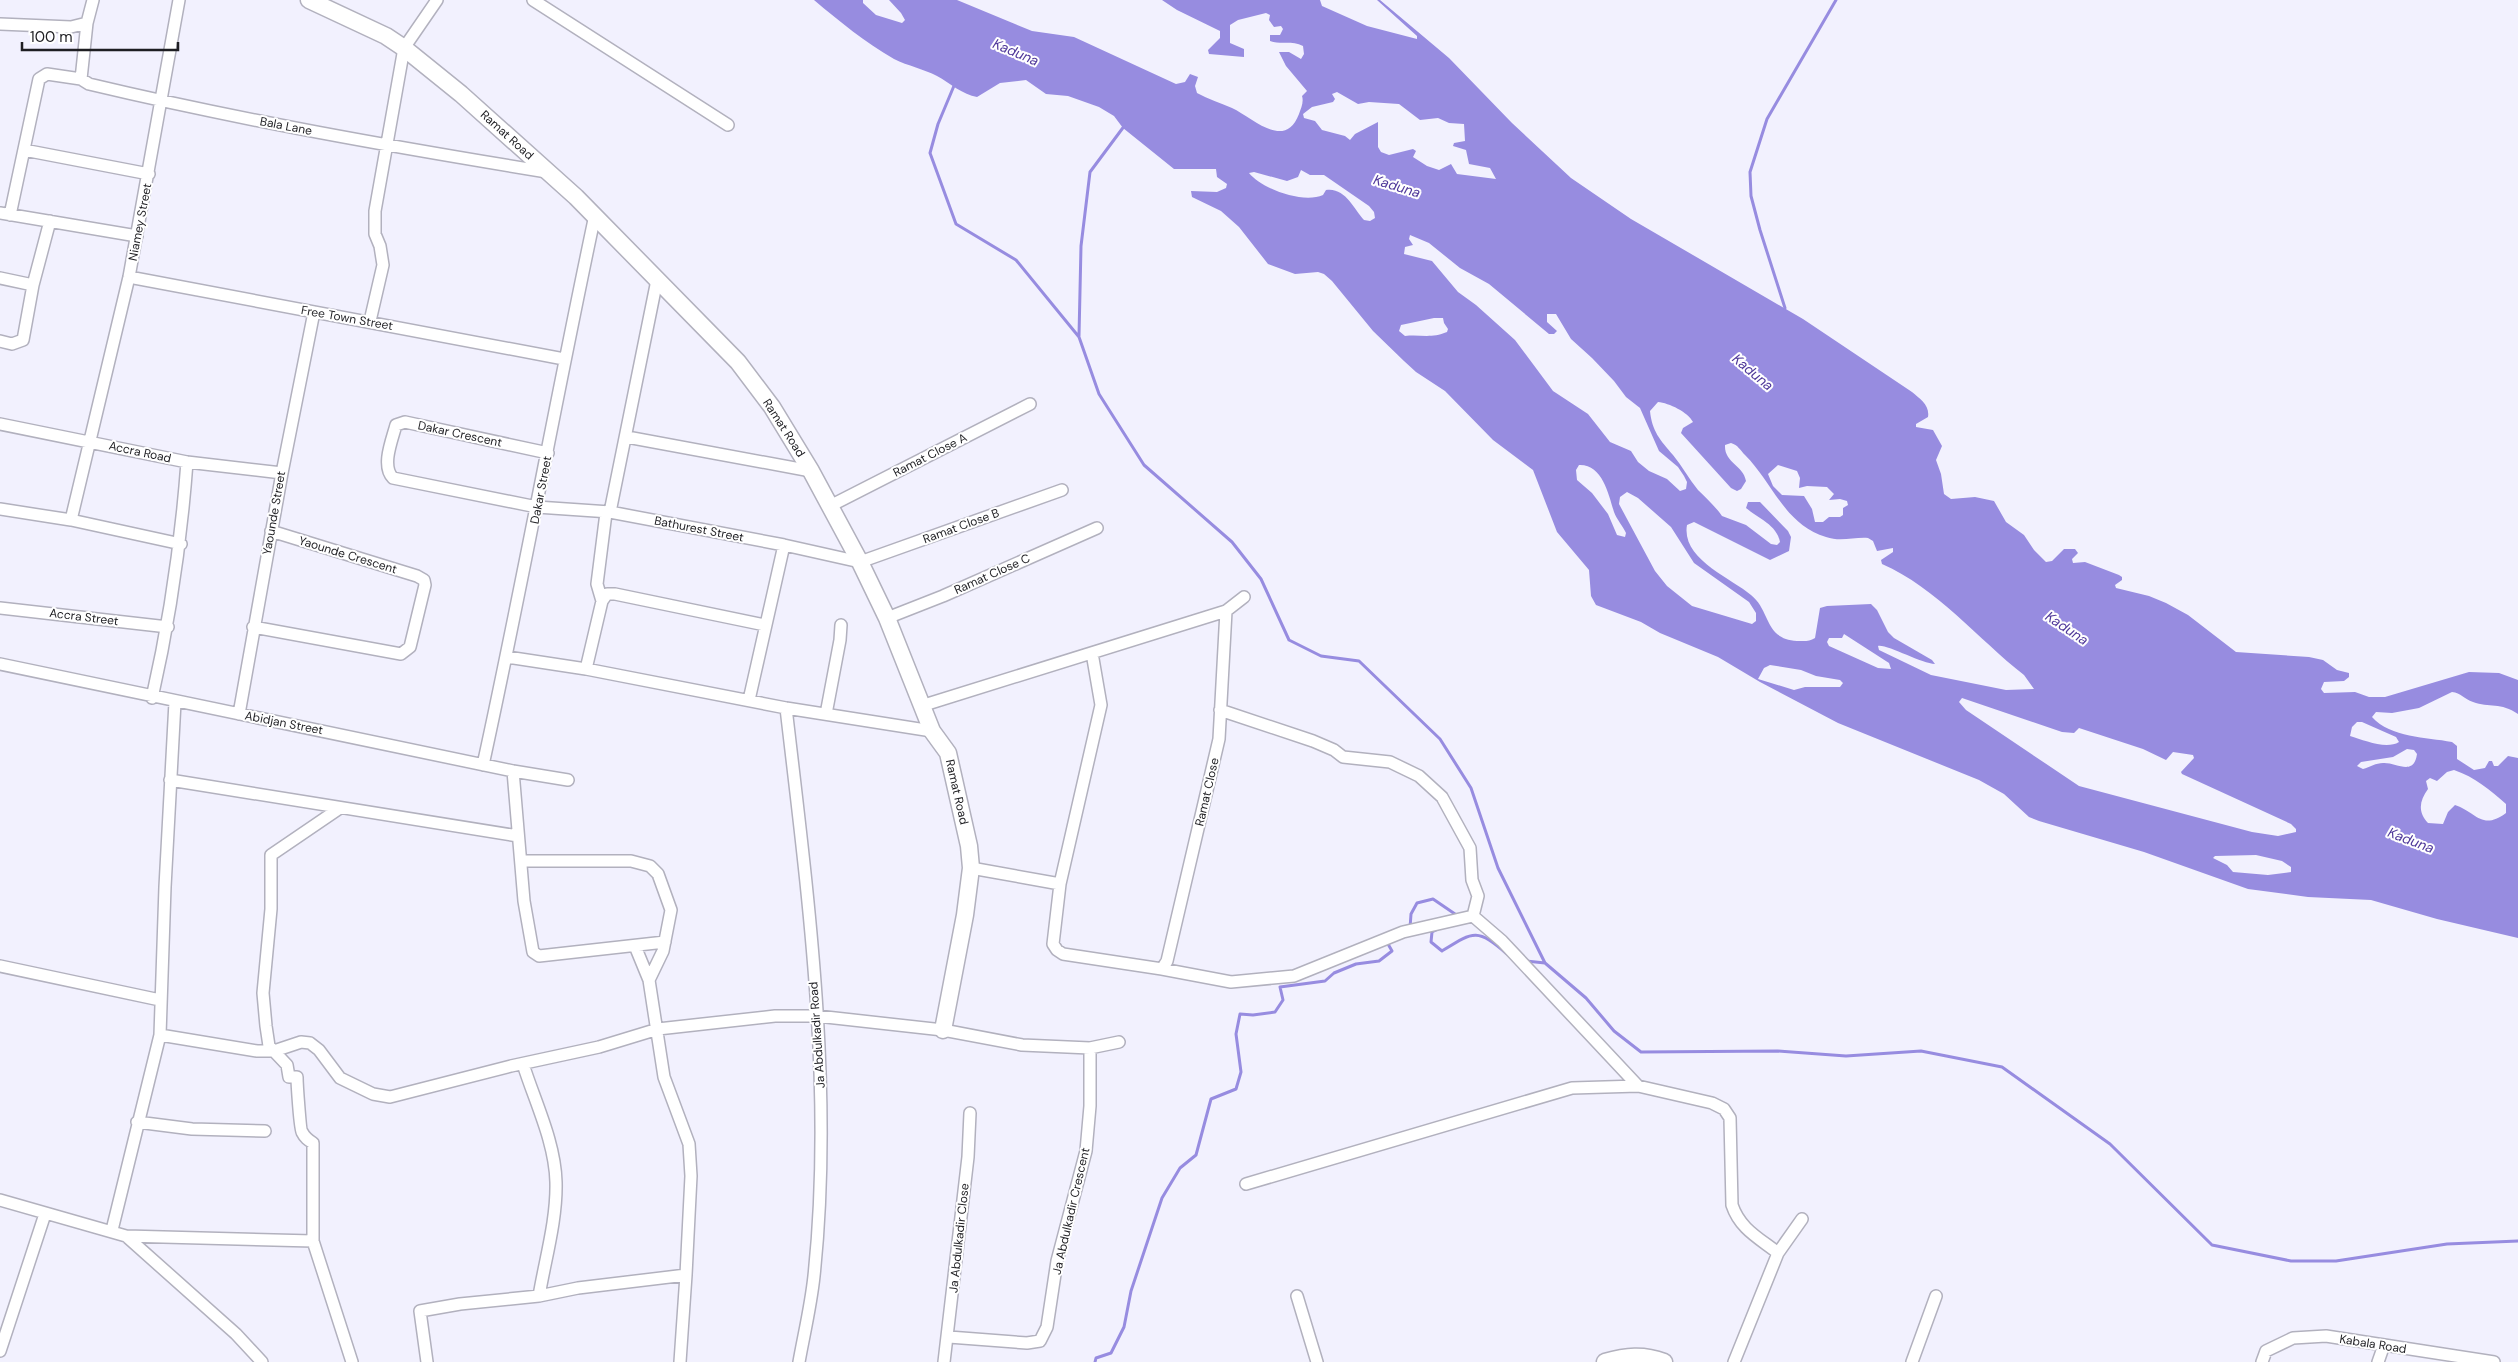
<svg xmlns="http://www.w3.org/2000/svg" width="2518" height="1362" font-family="'DM Sans',sans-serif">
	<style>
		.water { fill: #978ce0; fill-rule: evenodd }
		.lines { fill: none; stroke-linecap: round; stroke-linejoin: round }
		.stream { stroke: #978ce0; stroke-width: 3 }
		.street-casing { stroke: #b2b1be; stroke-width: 14 }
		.secondary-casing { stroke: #b2b1be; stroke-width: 19 }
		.street { stroke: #fff; stroke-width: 11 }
		.secondary { stroke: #fff; stroke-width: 16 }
		.labels { text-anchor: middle; stroke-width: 4; stroke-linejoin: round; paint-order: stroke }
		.street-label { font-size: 12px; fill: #1e1e22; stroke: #fff }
		.water-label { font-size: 14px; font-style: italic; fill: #4f389a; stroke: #fff }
	</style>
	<rect width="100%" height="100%" fill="#f2f1fe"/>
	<path class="water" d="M814,0H863V3L876,15L902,23L905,20L901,13L889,0H957L1032,31L1074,37L1176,84L1185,82L1190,74L1198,77L1195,86L1197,93C1208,99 1221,103 1232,108C1253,118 1285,151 1299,114C1301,108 1304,102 1302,96L1307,91L1286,66L1279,52H1289L1301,59L1304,54L1303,46C1292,40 1281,45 1270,41V35H1280L1283,29L1281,26L1274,27L1269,20L1270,15L1266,13L1238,20L1230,25V43L1244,49V57L1209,54L1208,50L1220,38V31L1177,10L1162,0H1320L1322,6L1367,26L1417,39V36L1377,0H1380L1449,58L1512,123L1571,178L1631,219L1803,319L1912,392C1920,399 1930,405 1928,417L1916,424V427L1933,430L1942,446L1936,460L1941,474L1944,494L1951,499L1975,497L1994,501L2006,522L2024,535L2034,550L2046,562L2052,561L2064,549H2075L2078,553L2072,559L2073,563L2085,562L2119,575L2122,577V580L2115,585L2116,588L2149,596L2166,603L2188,615L2236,652L2309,657L2323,660L2337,670L2349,673V677L2344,681L2324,682L2321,689L2324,693L2355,692L2369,697H2385L2469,672L2499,673L2518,680V714C2501,702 2489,708 2473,702C2464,699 2461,693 2452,692L2419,708L2392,713L2376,712L2372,717C2391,738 2426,737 2452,742L2457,746V759L2474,770L2485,768L2489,761H2492L2494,766H2498L2508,756L2518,758V938L2437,919L2371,900L2308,897L2248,889L2144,852L2039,821L2029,817L2004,794L1979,780L1838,723L1760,682L1718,657L1660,633L1641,622L1596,605L1591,596L1589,570L1557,532L1533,470L1493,440L1445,391L1416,372L1404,361L1373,331L1332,281L1324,274L1318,272L1295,274L1268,264L1239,227L1221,211L1192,197L1191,191L1217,192L1226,188L1227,184L1217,177L1216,169H1174L1123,128L1114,116L1099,107L1068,96L1046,94L1026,80L1000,83L977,97C963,95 950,83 937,76C924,69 908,66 894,59C865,42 840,22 814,0ZM1337,92L1358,104L1369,102L1399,104L1420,120L1438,118L1449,123L1464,124L1465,141L1454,143L1453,146L1466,150L1469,164L1490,168L1496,179L1457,174L1451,164L1439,170L1427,166L1413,157L1416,151L1413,149L1389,155L1381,152L1378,147V122L1355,134L1350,140L1345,136L1322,130L1315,121L1304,118L1303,114L1312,107L1333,102L1335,99L1332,94ZM1301,170L1310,175H1324L1369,206L1374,212L1375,218L1370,221L1364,220C1354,209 1345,187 1326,190L1323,195C1303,204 1262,189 1249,173L1254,172L1287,181L1298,177ZM1410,235L1429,243L1460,268L1489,284L1549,334H1554L1557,331L1547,322V314H1556L1571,339L1592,358L1614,381L1626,397L1640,408L1659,451L1678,467L1684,476L1687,482L1686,489L1680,491L1667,479L1649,471L1638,462L1631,451L1610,442L1588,414L1553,391L1515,340L1476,305L1458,292L1432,261L1404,254L1405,247L1413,245L1409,239ZM1434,318H1443L1444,323L1448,329L1447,332C1430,339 1420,334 1405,336L1399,331L1401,325ZM1658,402C1669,403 1688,412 1693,422L1683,428L1681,433L1731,488L1737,491L1741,489L1746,481C1743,465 1724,463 1725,445L1731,443C1738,445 1740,450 1745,455C1773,483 1784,524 1826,537C1840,542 1854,537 1868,538L1873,541L1877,551L1893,548V552L1881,560L1882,564C1937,588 1978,639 2024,675L2034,689L2006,690L1931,675L1879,650L1878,646C1887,644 1922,664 1935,664L1932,660L1894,638L1888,632L1877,610L1871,604L1827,606L1820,608L1815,638C1809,642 1804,641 1797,641C1764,639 1771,611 1751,595C1731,578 1681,559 1687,525L1694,522L1770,560L1789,551L1791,537L1788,531L1760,502H1748L1746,508C1758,518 1777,525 1780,542L1777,545L1771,544L1746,525L1722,516C1715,506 1707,499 1698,490C1689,479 1682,466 1673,455C1660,440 1652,431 1650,411ZM1579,465C1603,464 1609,496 1614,512C1617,520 1623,526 1626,533L1625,537L1617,535L1608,514L1592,493L1577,480L1576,470ZM1778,465L1797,471L1800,478L1799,488L1807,486L1827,487L1834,494L1829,500L1840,499L1847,501L1848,505L1843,508V515L1840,517H1829L1823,522H1815L1812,509L1804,496L1782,495L1773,486L1768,474ZM1627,492L1638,498L1671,527L1694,563L1749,602L1756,613V621L1752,624L1692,606L1667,586L1655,571L1619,504L1620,497ZM1844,634L1889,663L1891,669L1878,668L1829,646L1827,642L1829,638H1842ZM1770,665L1801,670L1816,676L1840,680L1843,683L1840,687H1805L1794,690L1758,679L1764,668ZM1962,698L2062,732L2074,733L2079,728L2143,749L2166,760L2173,752L2193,755L2194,758L2181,772L2182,774L2291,824L2296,829V832L2278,836L2252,832L2079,786L1966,710L1959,702ZM2357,722H2362L2396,737L2399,742C2386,750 2364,740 2350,736L2352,727ZM2407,749L2414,750L2417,754C2414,777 2396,762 2383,763C2376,763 2370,767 2363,769L2357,766L2361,762L2393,757ZM2454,770C2475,777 2490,790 2506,804V813C2482,831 2476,812 2455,805L2448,812L2443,824L2428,823C2417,811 2420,800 2428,789L2426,781L2430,778L2437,781L2447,772ZM2256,855L2282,861L2291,867V872L2268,875L2233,872L2227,865L2213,858L2215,856Z"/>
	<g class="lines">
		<path class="stream" d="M956,81L938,124L930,153L956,224L1016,260L1079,337L1099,394L1144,465L1232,542L1261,579L1289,640L1321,656L1359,661L1440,739L1471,788L1498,868L1545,963L1586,998L1614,1031L1641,1052L1778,1051L1846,1056L1921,1051L2002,1067L2110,1144L2212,1245L2291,1261H2336L2447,1244L2518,1241
			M1784,312L1785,308L1760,230L1751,196L1750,172L1767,119L1836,0
			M1079,336L1081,246L1090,172L1125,125
			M1410,928L1411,914L1417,903L1433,899L1455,914L1452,917
			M1438,929L1432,932L1431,942L1442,951C1474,931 1477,928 1507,954
			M1526,961L1545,963
			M1095,1362L1096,1358L1111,1353L1124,1327L1131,1291L1162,1198L1180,1168L1196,1155L1211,1099L1236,1089L1241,1072L1236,1034L1240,1014L1253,1015L1275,1012L1283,1000L1280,987L1325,981L1334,973L1356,964L1379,961L1392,951L1388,944L1391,942"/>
		<defs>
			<path id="street" d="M533,0L728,125
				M87,23L81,79L89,84C240,120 394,147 547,172
				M0,24L71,27L87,23L93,0
				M24,150L149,174
				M0,213L137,236
				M10,215L39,79L47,74L81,79
				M129,277L564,359
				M0,278L33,285
				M370,321L383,265L380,246L375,234V211L404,48L437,0
				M0,341L12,344L23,340L33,285L50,221
				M0,424L187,462L282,473
				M627,437L811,471
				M548,453L405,422L396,425C392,440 381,466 393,478L537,507L610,512L784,545L860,562L1062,490
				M830,506L1030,404
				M0,509L71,520L181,544
				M610,512L657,280
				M71,520L129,277L179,0
				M602,601L597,584L606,513
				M0,608L168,627
				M887,618L943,596L1097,528
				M253,627L401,654L410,647L425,585L424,580L417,576L271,531
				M1092,653L1101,705L1060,884L1053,944L1057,950L1063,954L1162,969L1231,982L1294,976L1403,932L1473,916
				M507,657L586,669L786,708L932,731
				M0,664L513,771L568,780
				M586,669L602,601L607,594H615L765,625
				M152,698C170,619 181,543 187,462
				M749,700L784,545
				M921,706L1226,611L1244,597
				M786,708C808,896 834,1088 814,1276C811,1305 804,1334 799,1362
				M1220,710L1313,741L1334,750L1343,757L1390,762L1419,776L1442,797L1470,848L1472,880L1478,896L1473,916L1502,941L1638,1086
				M239,714L282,473L314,312
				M826,714L840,640L841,625
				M483,765C523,582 556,398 595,215
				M513,771L524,901L533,952L539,956L665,942
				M170,780L518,836
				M340,808L271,855V909L263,993L266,1026L269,1046L287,1065L289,1077H297C297,1084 300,1129 302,1132C305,1138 308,1140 313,1143V1241L352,1362
				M521,861H631L650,866L658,874L671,910L663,951L649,980L664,1077L689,1144L691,1176L686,1275L680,1362
				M971,868L1060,884
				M635,946L649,980
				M0,966L160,1000
				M1162,969L1167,961L1219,739L1226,611
				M160,1035L257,1051H274L301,1042L310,1043L319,1050L340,1078L373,1094L390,1097L511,1066L599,1047L658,1029L775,1016H817L943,1030L1022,1045L1090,1048L1119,1042
				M523,1064C535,1102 555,1142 556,1182C557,1220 545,1260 539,1296
				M137,1122L192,1129L265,1131
				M1246,1184L1572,1088L1638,1086L1712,1103L1724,1109L1730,1118L1732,1205C1740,1229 1759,1238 1778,1253
				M0,1200L126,1236L236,1334L262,1362
				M112,1230L160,1035L165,887L175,702
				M126,1236L313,1241
				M1297,1296L1317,1362
				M949,1337L1027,1343L1040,1341L1047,1327L1057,1261L1086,1151L1090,1106V1048
				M0,1351L45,1214
				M427,1362L420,1311L460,1304L539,1296L578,1288L686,1275
				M944,1362L968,1157L970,1113
				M1734,1362L1778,1253L1802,1219
				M1912,1362L1936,1296
				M2262,1362L2266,1351L2293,1338L2326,1336L2494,1362
				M2378,1362L2384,1345"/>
			<path id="secondary" d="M309,0L386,36L404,48L461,94L576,197L738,362L772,407L811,471L860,562L887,618L932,731L948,753L969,846L971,868L965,915L943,1030
				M1605,1362C1626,1356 1643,1354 1664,1362"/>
		</defs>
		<use href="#street" class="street-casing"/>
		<use href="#secondary" class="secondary-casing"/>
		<use href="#street" class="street"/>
		<use href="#secondary" class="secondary"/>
	</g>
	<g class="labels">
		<g class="street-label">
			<text transform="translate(286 126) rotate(11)" y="4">Bala Lane</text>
			<text transform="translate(507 135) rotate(42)" y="4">Ramat Road</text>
			<text transform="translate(140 222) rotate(-79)" y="4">Niamey Street</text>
			<text transform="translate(347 318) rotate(10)" y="4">Free Town Street</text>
			<text transform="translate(784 428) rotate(57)" y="4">Ramat Road</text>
			<text transform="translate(460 434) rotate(12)" y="4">Dakar Crescent</text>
			<text transform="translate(140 452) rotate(12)" y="4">Accra Road</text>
			<text transform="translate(930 455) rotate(-27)" y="4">Ramat Close A</text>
			<text transform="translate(541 490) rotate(-79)" y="4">Dakar Street</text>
			<text transform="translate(274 513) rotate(-80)" y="4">Yaounde Street</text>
			<text transform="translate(961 526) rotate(-20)" y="4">Ramat Close B</text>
			<text transform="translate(699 529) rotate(11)" y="4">Bathurest Street</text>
			<text transform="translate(348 555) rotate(17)" y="4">Yaounde Crescent</text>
			<text transform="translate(992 574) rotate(-24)" y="4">Ramat Close C</text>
			<text transform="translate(84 617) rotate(7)" y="4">Accra Street</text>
			<text transform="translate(284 723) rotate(11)" y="4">Abidjan Street</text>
			<text transform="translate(957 792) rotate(77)" y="4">Ramat Road</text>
			<text transform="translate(1207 792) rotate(-77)" y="4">Ramat Close</text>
			<text transform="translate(817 1035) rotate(-94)" y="4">Ja Abdulkadir Road</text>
			<text transform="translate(1071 1211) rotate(-77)" y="4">Ja Abdulkadir Crescent</text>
			<text transform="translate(959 1238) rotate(-84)" y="4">Ja Abdulkadir Close</text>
			<text transform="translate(2373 1344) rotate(9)" y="4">Kabala Road</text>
		</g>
		<g class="water-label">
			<text transform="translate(1016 52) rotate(23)" y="5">Kaduna</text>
			<text transform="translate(1397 186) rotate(17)" y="5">Kaduna</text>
			<text transform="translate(1753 372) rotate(40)" y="5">Kaduna</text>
			<text transform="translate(2067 628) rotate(34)" y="5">Kaduna</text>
			<text transform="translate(2411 840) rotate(21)" y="5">Kaduna</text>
		</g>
	</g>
	<path d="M22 42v8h156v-8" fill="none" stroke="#1e1e22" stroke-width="2.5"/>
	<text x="30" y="42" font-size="15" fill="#1e1e22" stroke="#ffffff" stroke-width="4" paint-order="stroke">100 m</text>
</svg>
